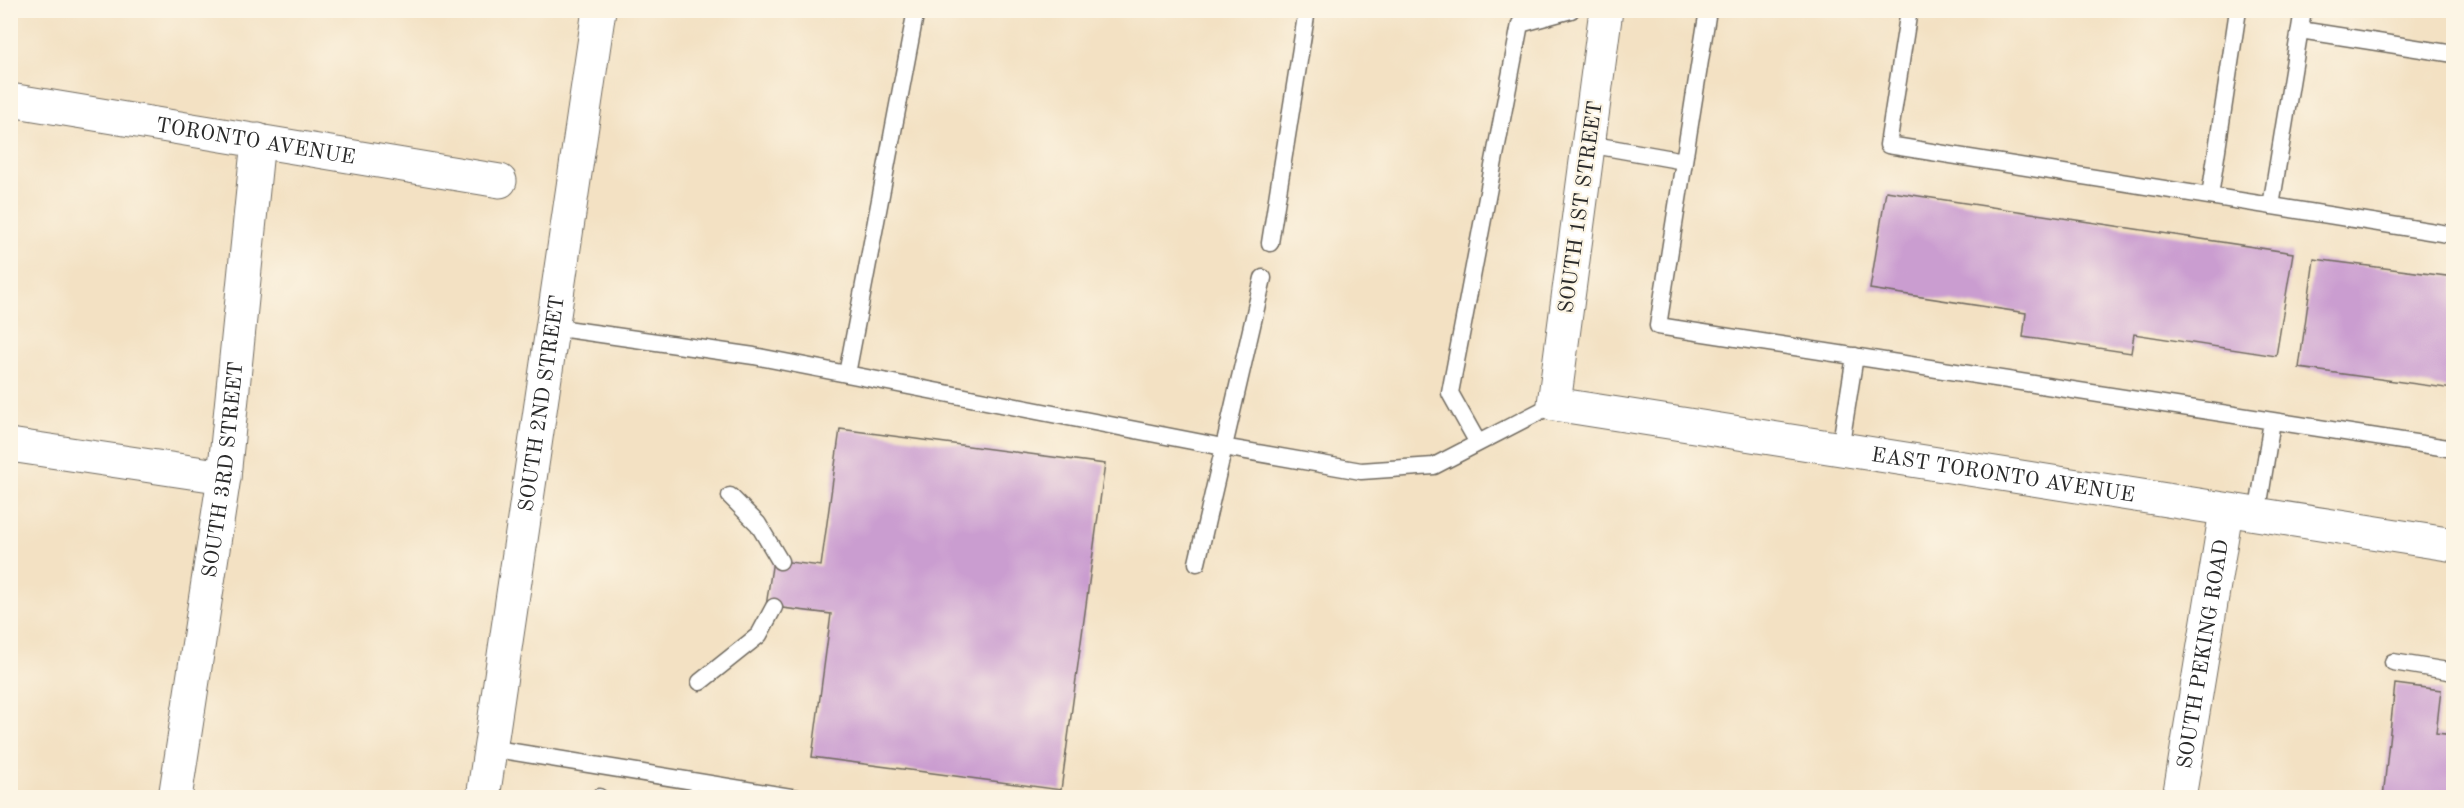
<svg xmlns="http://www.w3.org/2000/svg" width="2464" height="808" font-family="'Old Standard TT',serif">
	<style>
		.building { fill: #ca9dd0 }
		.lines { fill: none; stroke-linecap: round; stroke-linejoin: round }
		.lane-casing { stroke: #716b60; stroke-width: 19 }
		.street-casing { stroke: #716b60; stroke-width: 35 }
		.secondary-casing { stroke: #716b60; stroke-width: 35 }
		.lane { stroke: #fff; stroke-width: 16 }
		.street { stroke: #fff; stroke-width: 33 }
		.secondary { stroke: #fff; stroke-width: 33 }
		.labels { text-anchor: middle; stroke-width: 4.5; stroke-linejoin: round; paint-order: stroke }
		.street-label { font-size: 21px; fill: #2b2b2b; stroke: #fcf5e5 }
	</style>
	<rect width="100%" height="100%" fill="#fcf5e5"/>
	<filter id="ink" filterUnits="userSpaceOnUse"><feTurbulence type="fractalNoise" baseFrequency=".0167" numOctaves="2"/><feDisplacementMap in="SourceGraphic" scale="12" xChannelSelector="R" yChannelSelector="G"/><feConvolveMatrix kernelMatrix="1 2 1 2 8 2 1 2 1" color-interpolation-filters="sRGB"/></filter>
	<filter id="wash" filterUnits="userSpaceOnUse"><feTurbulence type="fractalNoise" baseFrequency=".008" numOctaves="4" result="noise"/><feDisplacementMap in="SourceGraphic" scale="24" xChannelSelector="R" yChannelSelector="G"/><feGaussianBlur stdDeviation="1.35" result="paint"/><feColorMatrix in="noise" values="0 0 0 0 0 0 0 0 0 0 0 0 0 0 0 0 0 1.4 0 .05"/><feComposite in="paint" operator="in"/></filter>
	<g filter="url(#wash)">
		<rect width="100%" height="100%" fill="#f3e1c3"/>
		<g id="blocks">
			<path class="building" d="M1886,191L2293,253L2276,356L2134,334L2131,353L2023,337L2026,313L1870,289Z
				M2314,259L2454,277L2453,389L2299,368Z
				M840,429L1105,464L1061,790L812,757L831,614L766,606L773,560L821,566Z
				M2395,684L2441,690L2436,733L2454,735V798H2383Z"/>
		</g>
	</g>
	<g filter="url(#ink)">
		<use href="#blocks" fill-opacity="0" stroke="#716b60" stroke-width="1.5"/>
		<g class="lines">
			<defs>
				<path id="lane" d="M1708,10L1658,326L2454,449
					M1909,10L1888,145L2454,235
					M2300,30L2454,54
					M1588,144L1684,161
					M2210,196L2238,10
					M2271,206L2303,10
					M1270,243L1307,10
					M552,327L754,356L1223,447L1361,471L1434,466L1554,404
					M847,374L916,10
					M1478,443L1450,393L1520,24L1571,10
					M1840,449L1855,356
					M730,496L758,524L780,561
					M2257,516L2272,421
					M1197,563L1263,278
					M2393,662L2454,672
					M700,682L759,635L774,607
					M490,748L797,798
					M599,798V797"/>
				<g id="street">
					<path id="s1" d="M1606,10L1554,404L2454,545"/>
					<path id="s2" d="M10,100L500,181"/>
					<path d="M10,445L224,477"/>
					<path id="s3" d="M175,798L224,477L258,140"/>
					<path id="s4" d="M2179,798L2226,511"/>
				</g>
				<g id="secondary">
					<path id="s5" d="M483,798L599,10"/>
				</g>
			</defs>
			<use href="#lane" class="lane-casing"/>
			<use href="#street" class="street-casing"/>
			<use href="#secondary" class="secondary-casing"/>
			<use href="#lane" class="lane"/>
			<use href="#street" class="street"/>
			<use href="#secondary" class="secondary"/>
		</g>
	</g>
	<g class="labels">
		<g class="street-label">
			<text dy="7" stroke="none"><textPath href="#s2" startOffset="249">TORONTO AVENUE</textPath></text>
			<text transform="translate(1580 207) rotate(-82)" y="7">SOUTH 1ST STREET</text>
			<text dy="7" stroke="none"><textPath href="#s5" startOffset="399">SOUTH 2ND STREET</textPath></text>
			<text dy="7" stroke="none"><textPath href="#s3" startOffset="332">SOUTH 3RD STREET</textPath></text>
			<text dy="7" stroke="none"><textPath href="#s1" startOffset="852">EAST TORONTO AVENUE</textPath></text>
			<text dy="7" stroke="none"><textPath href="#s4" startOffset="146">SOUTH PEKING ROAD</textPath></text>
		</g>
	</g>
	<rect width="2464" height="808" fill="none" stroke="#fcf5e5" stroke-width="36"/>
</svg>
